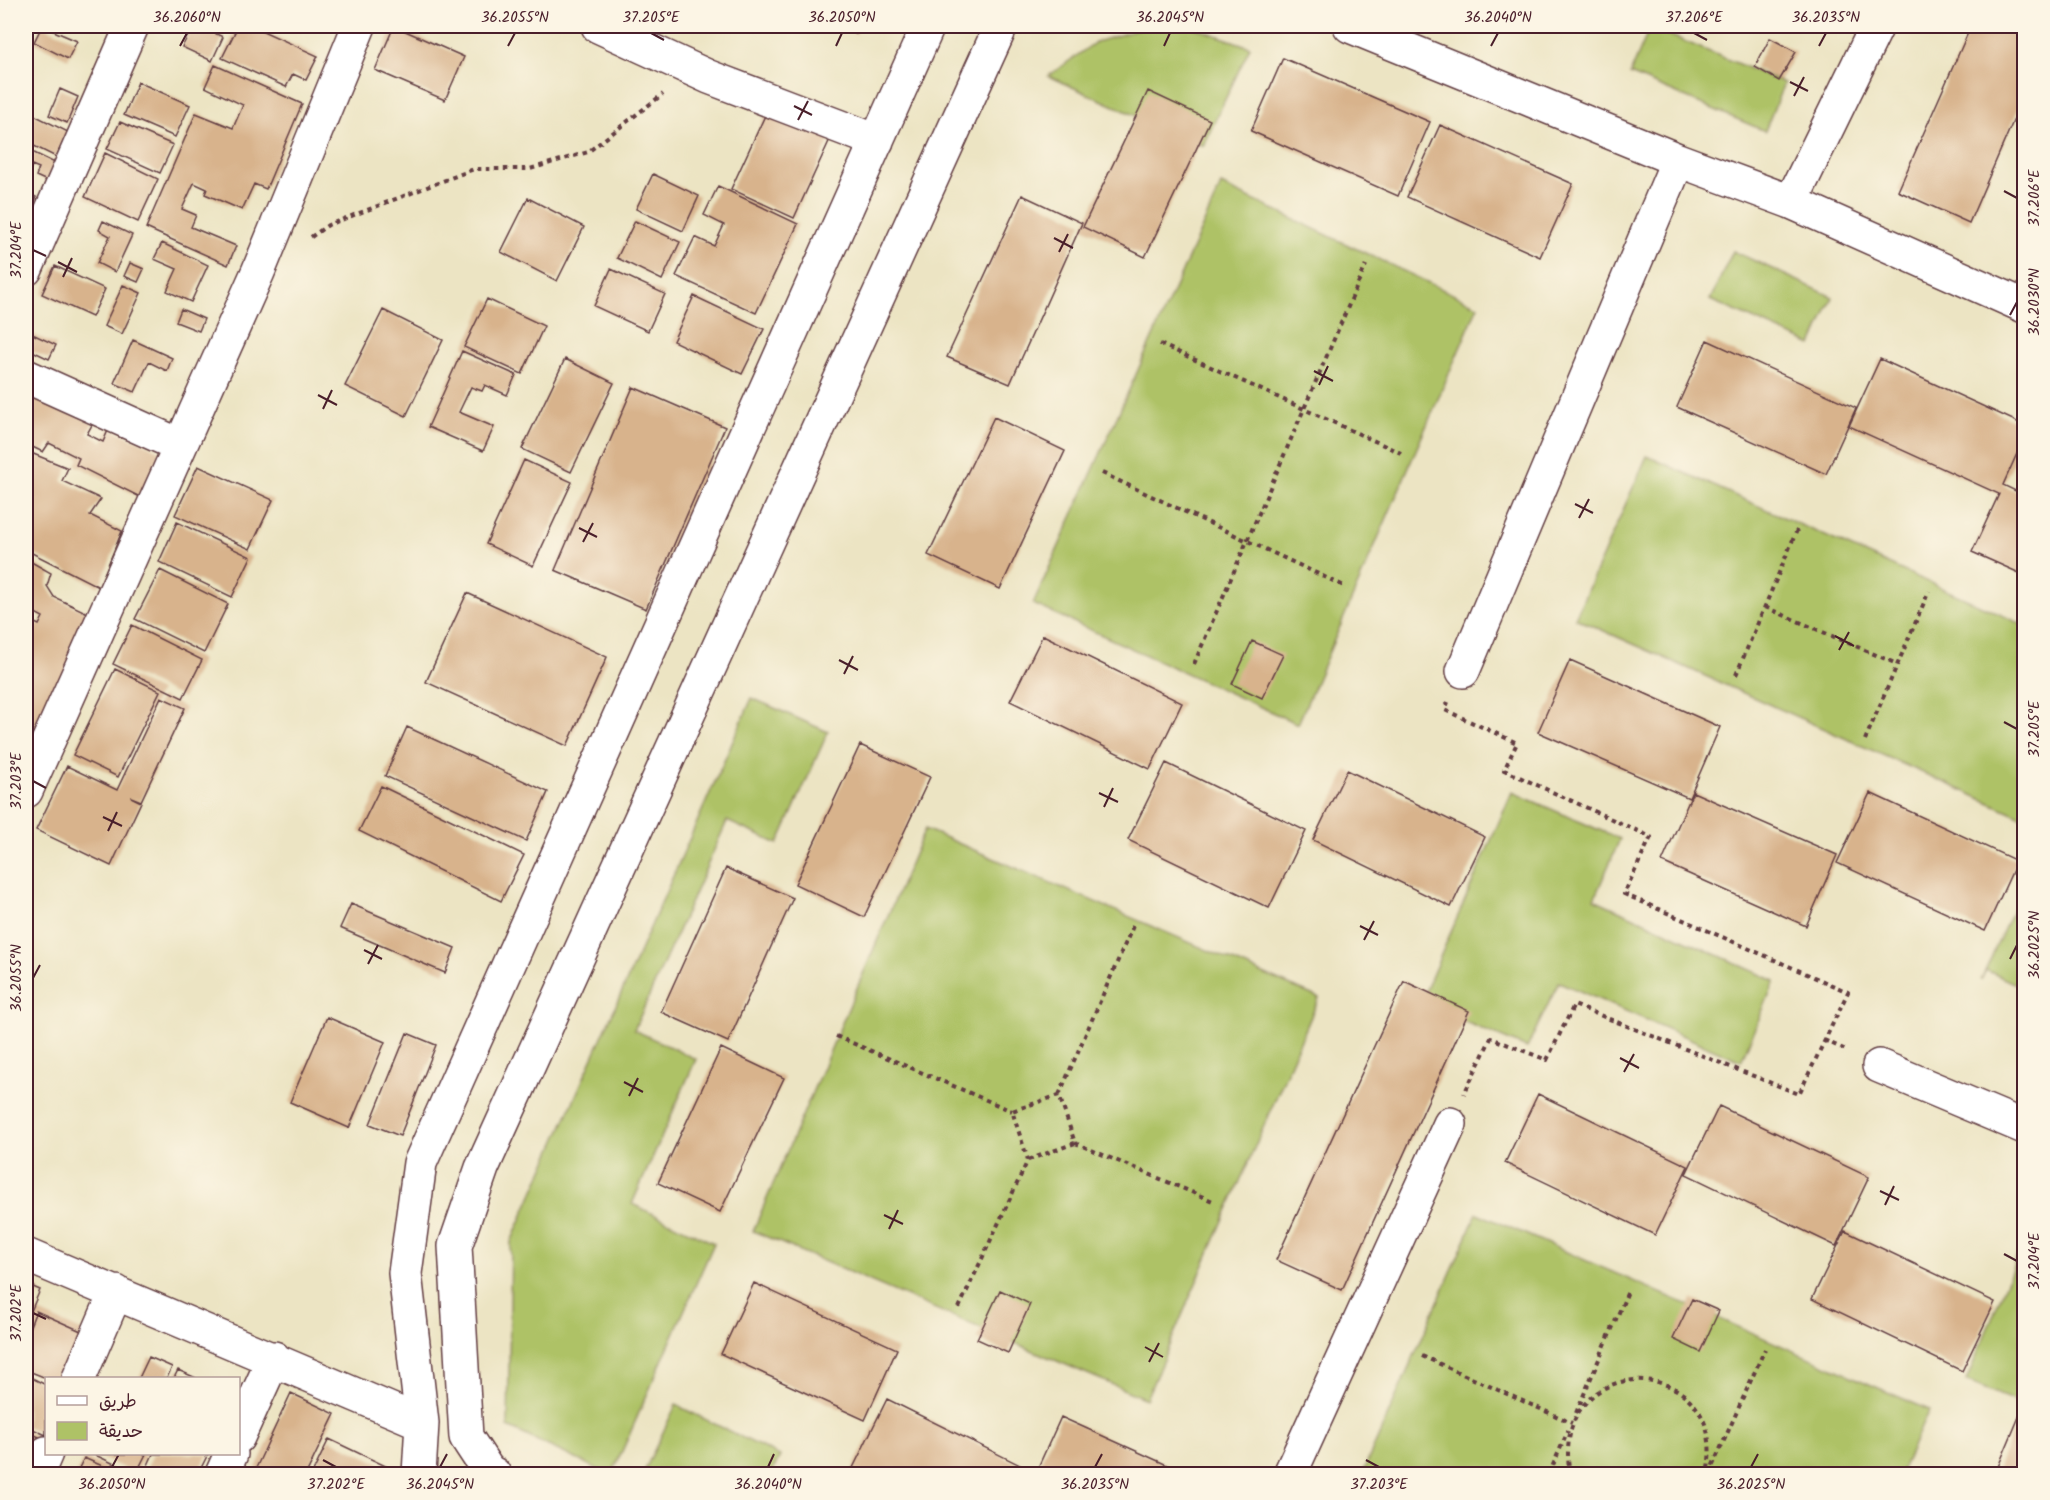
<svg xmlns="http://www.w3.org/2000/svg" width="2050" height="1500" font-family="Kalam,'Playpen Sans Arabic',sans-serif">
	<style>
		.green { fill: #aec266; stroke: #7c7048; stroke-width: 1.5 }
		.building { fill: #d8b38c }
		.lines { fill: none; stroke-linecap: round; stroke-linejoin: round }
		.minor-casing { stroke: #623d42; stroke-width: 36 }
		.path { stroke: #623d42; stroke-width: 4; stroke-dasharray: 4.5 4.5; stroke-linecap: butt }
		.minor { stroke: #fff; stroke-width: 33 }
		.ticks { fill: none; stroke: #4a1f2b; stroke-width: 2 }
		.neatline { fill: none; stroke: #4a1f2b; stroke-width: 2 }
		.ticks-label { font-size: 15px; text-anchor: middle; fill: #4a1f2b }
	</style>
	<rect width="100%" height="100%" fill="#fcf5e5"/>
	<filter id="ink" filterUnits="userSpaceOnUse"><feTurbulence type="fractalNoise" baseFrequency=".0167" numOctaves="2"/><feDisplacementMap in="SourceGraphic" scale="12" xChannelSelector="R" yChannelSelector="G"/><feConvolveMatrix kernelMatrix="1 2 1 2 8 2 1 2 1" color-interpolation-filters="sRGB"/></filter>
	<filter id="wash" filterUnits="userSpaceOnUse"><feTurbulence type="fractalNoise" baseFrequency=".008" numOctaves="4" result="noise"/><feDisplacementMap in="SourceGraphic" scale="24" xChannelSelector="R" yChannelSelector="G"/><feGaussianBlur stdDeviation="1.35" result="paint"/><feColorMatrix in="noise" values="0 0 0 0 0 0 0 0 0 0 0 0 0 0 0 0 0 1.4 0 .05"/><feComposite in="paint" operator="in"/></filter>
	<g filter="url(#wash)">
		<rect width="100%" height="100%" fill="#ece4c3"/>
		<path class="green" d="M1190,26L1250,47L1203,146L1048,76L1096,42L1143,28Z
			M1650,27L1784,83L1765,131L1630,74Z
			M1221,185L1478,306L1298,724L1033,604Z
			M1733,251L1833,297L1812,345L1710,300Z
			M1647,456L2024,625V818L1575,618Z
			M752,698L828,732L778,844L727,821L634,1030L696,1059L632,1204L714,1243L612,1474H608L508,1427L511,1242Z
			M1512,792L1620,839L1594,899L1775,981L1741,1061L1559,982L1527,1048L1420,1003Z
			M925,829L1319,998L1146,1399L753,1231Z
			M2024,885V988L1986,970L1981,980Z
			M1477,1213L1929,1410L1900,1474H1362Z
			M2024,1240V1405L1966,1381Z
			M676,1405L780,1456L771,1474H643Z"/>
		<g id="blocks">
			<path class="building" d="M42,26L77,41L68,59L34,42Z
				M193,26H200L223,37L212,61L182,47Z
				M238,26H252L318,56L306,80L293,74L286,87L222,58Z
				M394,26L464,57L445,100L375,70Z
				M837,26H860L856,34Z
				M1971,26H2024V96L1969,223L1898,191Z
				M1770,38L1796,52L1779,81L1755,67Z
				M1283,58L1430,122L1398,196L1251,131Z
				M215,65L302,104L266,189L254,184L242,210L205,194L207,189L194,183L182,209L196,215L191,227L236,246L228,265L146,228L196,113L233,128L243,105L205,87Z
				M138,82L190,105L175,137L124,115Z
				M60,89L78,97L67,123L49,115Z
				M1148,91L1210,120L1145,257L1083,227Z
				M768,109L831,137L794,218L731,189Z
				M26,111L68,132L56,157L26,142Z
				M120,122L173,145L160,173L107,149Z
				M1440,125L1573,184L1540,257L1407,197Z
				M26,149L55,163L47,181L36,176L39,168L32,165L29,173L26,172Z
				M105,153L158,179L138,222L85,197Z
				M653,174L699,196L683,231L636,209Z
				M718,186L798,224L756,313L676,276L695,237L714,246L724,225L704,215Z
				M26,192L36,197L28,214L26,212Z
				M1022,195L1082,223L1010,384L947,357Z
				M528,198L584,227L557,281L501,252Z
				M103,221L132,235L115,272L97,263L110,236L99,230Z
				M635,221L680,242L662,280L617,258Z
				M162,243L208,265L191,302L167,291L177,269L154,259Z
				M130,263L144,269L138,282L124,276Z
				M55,266L105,289L92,317L42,294Z
				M611,269L665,294L648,331L594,306Z
				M123,285L141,293L122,334L104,326Z
				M694,296L764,329L742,374L673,341Z
				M487,299L544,326L522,374L464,347Z
				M181,309L204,319L199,331L176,322Z
				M383,310L443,340L406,416L345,386Z
				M26,331L56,345L49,359L26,348Z
				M133,340L172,358L167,371L149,362L135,392L114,383Z
				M1707,340L1856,408L1826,474L1677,407Z
				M462,351L516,375L507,395L485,385L482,391L471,387L459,412L494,427L483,451L428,427Z
				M565,359L614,383L571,472L522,449Z
				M1880,359L2024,425V438L2003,485L2024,495V575L1972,552L1999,494L1849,426Z
				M633,387L725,427L646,609L555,570Z
				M26,393L93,423L87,434L103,442L109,428L160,451L140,497L76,465L79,458L49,443L43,452L26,444Z
				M994,417L1065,451L1000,589L928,555Z
				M26,451L68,468L62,481L101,499L90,515L122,531L99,587L26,550Z
				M524,460L572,482L533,566L486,544Z
				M198,466L273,500L250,549L175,515Z
				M177,522L251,557L232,597L159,562Z
				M26,559L51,573L47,586L54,597L92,615L38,735L26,729V619L39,625L43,617L26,608Z
				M160,570L228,604L204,653L135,619Z
				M467,593L607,657L567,746L426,682Z
				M132,625L202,660L183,698L113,664Z
				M1043,635L1182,703L1150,769L1010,701Z
				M1252,641L1283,655L1262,698L1232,684Z
				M1570,660L1720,727L1689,798L1538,732Z
				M115,669L160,691L118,777L73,755Z
				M161,697L185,708L141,801L131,797L141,802L111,866L36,830L67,766L117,790Z
				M407,727L548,792L526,841L385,776Z
				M860,745L930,777L864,917L795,884Z
				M1166,763L1306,831L1269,908L1128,840Z
				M1347,770L1485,837L1451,907L1313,840Z
				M381,786L524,855L501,901L359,831Z
				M1693,792L1837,855L1806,926L1662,862Z
				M1870,793L2017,861L1985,931L1837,863Z
				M726,868L793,898L728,1042L661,1012Z
				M351,904L455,948L445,973L340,928Z
				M1404,981L1469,1011L1342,1290L1276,1260Z
				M327,1017L385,1042L349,1128L290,1102Z
				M407,1033L436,1045L400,1136L370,1124Z
				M721,1048L784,1078L720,1212L658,1183Z
				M1538,1094L1688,1166L1655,1235L1505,1163Z
				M1719,1106L1869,1177L1836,1246L1686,1174Z
				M1845,1231L1995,1302L1962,1371L1812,1299Z
				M754,1283L897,1349L865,1420L721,1354Z
				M26,1284L40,1290L26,1323Z
				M1000,1290L1030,1304L1008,1353L977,1339Z
				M1692,1299L1719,1311L1700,1352L1673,1339Z
				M36,1311L90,1335L71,1378H46L26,1370V1336Z
				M149,1357L172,1367L167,1378H139Z
				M178,1370L196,1378H174Z
				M26,1375L46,1385V1435L26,1426Z
				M291,1393L335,1414L306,1474H271L256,1468Z
				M887,1399L1030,1470L1028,1474H850Z
				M2024,1405V1474H1995Z
				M1061,1417L1187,1474H1035Z
				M26,1431L46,1440L26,1474Z
				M329,1439L394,1470L391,1474H312Z
				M93,1454H146L136,1474Z
				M153,1454H208L198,1474H144Z
				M84,1458L121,1474H76Z"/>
		</g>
	</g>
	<g filter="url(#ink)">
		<use href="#blocks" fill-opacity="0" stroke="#623d42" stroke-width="1.5"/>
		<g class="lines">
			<defs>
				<path id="minor" d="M598,26L709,77L877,141
					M1350,26L1678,160L1791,202L2024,306
					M1791,202L1877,26
					M26,269L132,26
					M26,376L179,445
					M1463,671L1678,160
					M26,791L258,272L359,26
					M1879,1066L2024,1127
					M26,1255L422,1423
					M79,1378L116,1292
					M238,1437L274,1358
					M37,1474L46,1453
					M222,1474L231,1454
					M419,1474L422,1423L405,1273L420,1163L928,26
					M494,1474L489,1472L466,1437L455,1246L482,1168L1001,26
					M1290,1474L1450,1124"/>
			</defs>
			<use href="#minor" class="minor-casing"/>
			<path class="path" d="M311,237L328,225L474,169H530L588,152L663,94
				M1160,344L1401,453
				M1102,473L1344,586
				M1765,607L1897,664
				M1194,664L1366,265
				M1736,675L1797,530
				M1448,702L1445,710L1517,743L1504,770L1651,837L1624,894L1848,992L1799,1094L1574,1005L1547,1060L1491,1038L1464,1094
				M1865,740L1929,591
				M836,1036L1012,1111
				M1824,1040L1848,1051
				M1059,1095L1133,926
				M1075,1143L1215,1202
				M959,1308L1028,1160L1012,1111L1059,1095L1075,1143L1028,1160
				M1422,1356L1572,1423
				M1576,1413L1629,1289
				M1549,1474L1568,1431
				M1570,1474C1547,1347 1733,1350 1707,1474
				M1709,1474L1765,1349"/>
			<use href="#minor" class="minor"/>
		</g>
	</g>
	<path class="ticks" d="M651,33L664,40M1694,33L1707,40M180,46L187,33M508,46L515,33M836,46L842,33M1164,46L1170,33M1491,46L1498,33M1819,46L1826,33M1790,82L1808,91M1794,96L1804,77M794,106L812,115M798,120L808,101M2004,191L2017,198M1054,238L1073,248M33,250L46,256M1059,252L1068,234M58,262L77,272M63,277L72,258M2010,315L2017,302M1314,371L1333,381M1319,385L1328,366M318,395L337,405M323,409L332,390M1575,504L1593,513M1579,518L1589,499M579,528L597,537M583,542L593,523M1835,636L1854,646M1839,650L1849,632M839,660L858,670M844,674L853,656M2004,722L2017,729M33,781L46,788M1099,793L1118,802M1104,807L1113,788M103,817L122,826M108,831L117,812M1360,926L1378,935M1364,940L1374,921M364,950L382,959M2010,959L2017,945M368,964L378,945M33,978L40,965M1620,1058L1639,1068M1624,1072L1634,1054M624,1082L643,1092M629,1096L638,1078M1880,1191L1899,1200M1885,1205L1894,1186M884,1215L903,1224M889,1229L898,1210M2004,1254L2017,1261M33,1313L46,1319M1145,1347L1163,1357M1149,1362L1159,1343M323,1460L336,1467M1366,1460L1379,1467M112,1467L119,1454M440,1467L447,1454M768,1467L774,1454M1095,1467L1102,1454M1751,1467L1758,1454"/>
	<rect width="2050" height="1500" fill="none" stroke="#fcf5e5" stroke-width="66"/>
	<rect x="45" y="1377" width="195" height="78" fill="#fcf5e5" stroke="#b59f9b" stroke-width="1.5"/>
	<rect x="57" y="1396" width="30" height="9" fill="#ffffff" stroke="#b59f9b" stroke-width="1.5"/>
	<text x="99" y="1407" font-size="18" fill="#4a1f2b">طريق</text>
	<rect x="57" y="1422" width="30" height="18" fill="#aec266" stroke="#b59f9b" stroke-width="1.5"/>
	<text x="99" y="1437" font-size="18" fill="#4a1f2b">حديقة</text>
	<rect x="33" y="33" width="1984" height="1434" class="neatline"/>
	<g class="ticks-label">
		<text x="187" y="22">36.2060°N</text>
		<text x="515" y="22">36.2055°N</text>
		<text x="651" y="22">37.205°E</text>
		<text x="842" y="22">36.2050°N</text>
		<text x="1170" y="22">36.2045°N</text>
		<text x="1498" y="22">36.2040°N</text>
		<text x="1694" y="22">37.206°E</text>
		<text x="1826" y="22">36.2035°N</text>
		<text transform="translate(2034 198) rotate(-90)" y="5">37.206°E</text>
		<text transform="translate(16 250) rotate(-90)" y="5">37.204°E</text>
		<text transform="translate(2034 302) rotate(-90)" y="5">36.2030°N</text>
		<text transform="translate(2034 729) rotate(-90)" y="5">37.205°E</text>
		<text transform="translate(16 781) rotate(-90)" y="5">37.203°E</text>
		<text transform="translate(2034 945) rotate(-90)" y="5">36.2025°N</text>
		<text transform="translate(16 978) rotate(-90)" y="5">36.2055°N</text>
		<text transform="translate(2034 1261) rotate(-90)" y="5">37.204°E</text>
		<text transform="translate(16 1313) rotate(-90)" y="5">37.202°E</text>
		<text x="112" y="1489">36.2050°N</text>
		<text x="336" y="1489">37.202°E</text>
		<text x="440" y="1489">36.2045°N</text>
		<text x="768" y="1489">36.2040°N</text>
		<text x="1095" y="1489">36.2035°N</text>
		<text x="1379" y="1489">37.203°E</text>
		<text x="1751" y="1489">36.2025°N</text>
	</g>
</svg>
